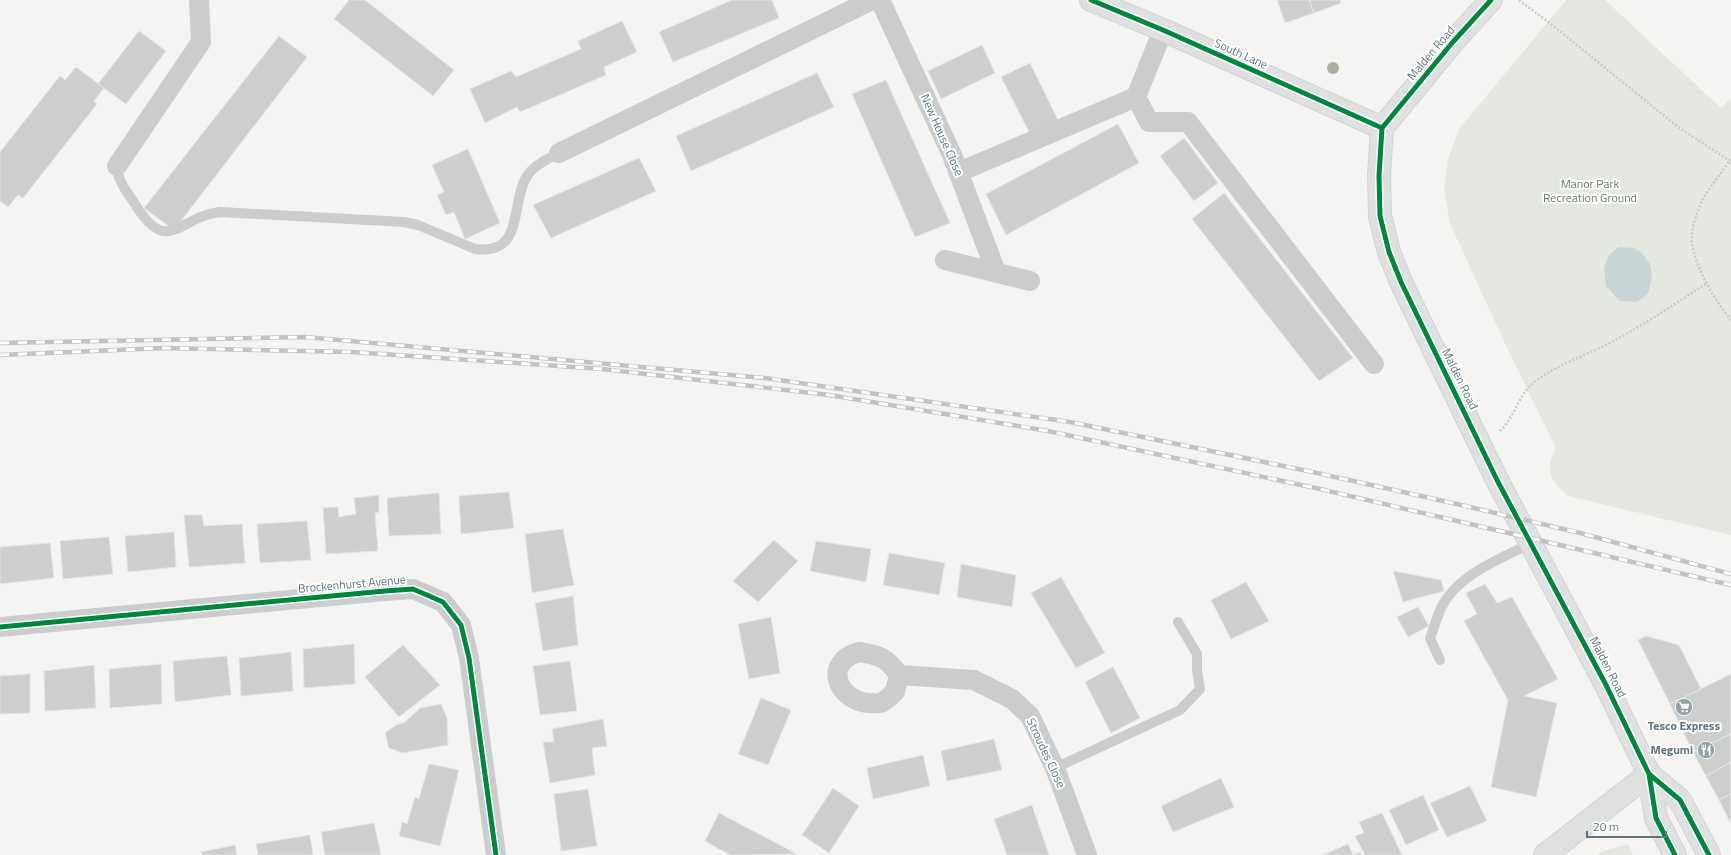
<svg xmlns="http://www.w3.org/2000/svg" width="1731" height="855" font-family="'Titillium Web',sans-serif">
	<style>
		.green { fill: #e5e7e1 }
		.water { fill: #c9d4d6 }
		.building { fill: #cdcfcf; stroke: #e4e4e3 }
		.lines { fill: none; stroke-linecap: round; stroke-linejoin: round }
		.secondary-casing { stroke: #d0d2d2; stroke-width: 24 }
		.primary-casing { stroke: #d1d2d3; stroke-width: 24 }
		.path { stroke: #c8caca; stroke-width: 2.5; stroke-dasharray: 2 2; stroke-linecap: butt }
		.lane { stroke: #cacccd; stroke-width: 10 }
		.street { stroke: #cacccd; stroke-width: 20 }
		.secondary { stroke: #dfe0e0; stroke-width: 22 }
		.primary { stroke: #dfe0e0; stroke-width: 22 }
		.rail-casing { stroke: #c0c2c3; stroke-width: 4.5 }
		.rail { stroke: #fff; stroke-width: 3; stroke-dasharray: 9; stroke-linecap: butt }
		.cycleway-casing { stroke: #fff; stroke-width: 8 }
		.cycleway { stroke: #00873e; stroke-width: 5 }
		.tree { fill: #a9b1a3 }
		.labels { text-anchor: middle; stroke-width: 4; stroke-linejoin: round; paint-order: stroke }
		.street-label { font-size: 12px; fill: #5f767f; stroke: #fff }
		.park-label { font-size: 12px; fill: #6b7b62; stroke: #fff }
		.poi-label { font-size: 12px; font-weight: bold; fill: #5f767f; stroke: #fff }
	</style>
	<rect width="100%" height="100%" fill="#f5f4f3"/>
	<path class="green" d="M1566,0H1605L1721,108L1731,98V535L1568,496C1550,481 1544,470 1556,448L1509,352L1450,224L1444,188L1448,159L1459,129Z
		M1628,844L1633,855H1597L1603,851Z"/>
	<path class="water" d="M1619,247L1634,248L1641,252L1650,264L1652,276L1648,294L1637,302L1620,301L1606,286L1604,268L1609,255Z"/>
	<path class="building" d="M349,0H365L454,70L433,96L334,19Z
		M732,0H772L779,18L673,62L659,32Z
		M1277,0H1309L1314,13L1285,23Z
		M1309,0H1340L1341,3L1314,13Z
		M622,21L637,52L604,67L606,75L520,112L517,107L485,123L470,89L511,71L516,77L581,49L578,41Z
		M139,31L166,51L126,104L98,84Z
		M279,36L307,57L174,230L144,208Z
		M982,45L995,73L941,99L928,71Z
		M1030,63L1058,120L1029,132L1001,77Z
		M76,67L104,88L94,101L97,104L23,198L18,195L8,207L0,201V152L60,76L65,80Z
		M817,73L834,107L691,171L676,136Z
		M886,80L950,223L915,237L852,94Z
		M1118,124L1139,163L1006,235L986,194Z
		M1184,138L1218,183L1194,201L1160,156Z
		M468,149L500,223L465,239L454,212L446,215L437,195L444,192L432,165Z
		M639,158L656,191L551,238L533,205Z
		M1224,193L1353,358L1319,381L1192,219Z
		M509,492L514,528L461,534L459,496Z
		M439,493L441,534L389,536L387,498Z
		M379,495V512L375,513L378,551L326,554L323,508L338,507L339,517L356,514L354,498Z
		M184,515H202L204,526L242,524L245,563L189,567Z
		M307,521L311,560L260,563L257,524Z
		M563,529L574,585L532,593L525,534Z
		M174,532L176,567L128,572L125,536Z
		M109,537L113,574L63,579L60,541Z
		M774,540L798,561L758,602L733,581Z
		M816,541L871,549L866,582L810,571Z
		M50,543L54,578L0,584V547Z
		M889,553L945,563L939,595L883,585Z
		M961,564L1016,575L1012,607L957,597Z
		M1393,571L1441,580L1444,591L1403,602Z
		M1061,577L1105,653L1076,668L1031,593Z
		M1246,582L1269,621L1231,639L1211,600Z
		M1485,584L1497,603L1512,597L1558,679L1524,696L1557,703L1536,797L1491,787L1508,700L1464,621L1477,614L1466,593Z
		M573,596L578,645L543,651L535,603Z
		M1418,607L1429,626L1408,637L1397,617Z
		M771,617L780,673L749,679L738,624Z
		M1646,636L1679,645L1701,689L1670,704L1638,640Z
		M354,644L355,684L304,688L303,649Z
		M403,645L440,685L399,717L365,677Z
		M291,652L293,691L241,696L239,658Z
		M227,656L231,695L175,702L173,661Z
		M570,661L577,711L540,715L533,666Z
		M161,664L162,704L110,708L109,669Z
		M94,665L96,708L45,711L44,671Z
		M1113,667L1140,718L1111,733L1085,682Z
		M30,674V713L0,714V676Z
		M1731,674V734L1693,752L1670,704Z
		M761,698L791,710L768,765L738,754Z
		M441,704L447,718L448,745L402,753L389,748L385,733L396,725L404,723L420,708Z
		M603,719L607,746L592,748L595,775L550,783L543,742H554L552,729Z
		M1731,734V762L1706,776L1693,752Z
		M994,739L1002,770L947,781L941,751Z
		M923,755L930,786L873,799L867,768Z
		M1731,762V794L1719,800L1706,776Z
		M429,764L459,770L440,846L399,836L402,822L407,824L415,797L419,799Z
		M1221,778L1234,807L1173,832L1161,806Z
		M1470,786L1487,821L1447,837L1430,803Z
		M833,788L859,806L829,853L802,835Z
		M588,789L597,846L561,851L554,794Z
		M1731,794V822H1730L1719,800Z
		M1423,795L1439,830L1406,845L1389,810Z
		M1032,805L1049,855H1007L994,819Z
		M719,813L797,854L730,855L705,841Z
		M1382,813L1402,855H1365L1355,836L1364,833L1359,822Z
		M374,823L381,855H325L321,832Z
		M310,835L313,855H258L256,844Z
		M1348,844L1353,855L1360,852L1362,855H1323Z
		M235,845L237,855H202L201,852Z"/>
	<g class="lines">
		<defs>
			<path id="secondary" d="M1091,0L1163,30L1382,128
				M1545,855L1649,774"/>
			<path id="primary" d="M1491,0L1452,43L1382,128L1379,176L1380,216L1389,252L1401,282L1497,480L1606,685L1649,774L1656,818L1675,855
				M1649,774L1680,800L1709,855"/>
		</defs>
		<use href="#secondary" class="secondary-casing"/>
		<use href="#primary" class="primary-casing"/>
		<path class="path" d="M1519,0L1551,24L1678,127L1730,161
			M1731,159C1722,172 1711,185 1703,199C1697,212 1690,230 1692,244C1697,271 1714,299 1731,320
			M1500,431C1516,416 1518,393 1537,380C1559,364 1584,356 1608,344C1642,326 1675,304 1707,283"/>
		<path class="lane" d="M117,166C117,180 127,192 135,204C168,258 179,216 220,212L404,222L418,225L475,249C525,256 510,203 527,176C534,165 548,159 559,153
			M1440,660L1430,638C1434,628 1437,616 1442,606C1460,573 1499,560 1531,543
			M1055,768L1180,710L1200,689L1197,670V654L1178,622"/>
		<path class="street" d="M880,0L952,155L996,272
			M1136,97L1149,122H1188L1374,364
			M559,153L872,0
			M117,166L201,42L199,0
			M959,172L1136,97L1163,30
			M945,260L1030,281
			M0,627L385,591L413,589L443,602L461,625L469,658L496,855
			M859,652C880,655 887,658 899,675L895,692C891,695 885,702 880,703C878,704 873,703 871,703C837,702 822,662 859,652Z
			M899,675L974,680L1012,699L1030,716L1055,768L1087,855"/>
		<use href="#secondary" class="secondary"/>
		<use href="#primary" class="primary"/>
		<defs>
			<path id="rail" d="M0,343L305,337L765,378L1070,422L1308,471L1457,504L1580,533L1731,574
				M0,355L164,348L352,352L602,369L829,395L1048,431L1320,489L1731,585"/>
		</defs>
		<use href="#rail" class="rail-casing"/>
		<use href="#rail" class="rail"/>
		<defs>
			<path id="cycleway" d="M1091,0L1163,30L1382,128
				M1491,0L1452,43L1382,128L1379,176L1380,216L1389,252L1401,282L1497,480L1606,685L1649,774L1656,818L1675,855
				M0,627L385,591L413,589L443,602L461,625L469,658L496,855
				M1649,774L1680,800L1709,855"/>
		</defs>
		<use href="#cycleway" class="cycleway-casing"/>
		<use href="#cycleway" class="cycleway"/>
	</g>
	<circle class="tree" cx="1333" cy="68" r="6"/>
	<defs>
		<symbol id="supermarket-disc" viewBox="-11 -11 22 22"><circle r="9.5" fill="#94a2a8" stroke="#fff"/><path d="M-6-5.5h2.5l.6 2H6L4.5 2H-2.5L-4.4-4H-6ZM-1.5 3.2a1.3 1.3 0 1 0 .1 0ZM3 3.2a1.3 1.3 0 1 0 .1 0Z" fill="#fff"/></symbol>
		<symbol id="restaurant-disc" viewBox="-11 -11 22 22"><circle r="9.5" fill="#94a2a8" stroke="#fff"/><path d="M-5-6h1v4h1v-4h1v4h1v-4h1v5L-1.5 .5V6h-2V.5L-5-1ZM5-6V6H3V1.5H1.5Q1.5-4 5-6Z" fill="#fff"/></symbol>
	</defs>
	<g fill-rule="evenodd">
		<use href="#supermarket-disc" x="1674" y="697" width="20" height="20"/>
		<use href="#restaurant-disc" x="1696" y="740" width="20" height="20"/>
	</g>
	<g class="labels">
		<g class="street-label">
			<text transform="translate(1431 53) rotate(-50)" y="4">Malden Road</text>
			<text transform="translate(1241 54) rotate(24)" y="4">South Lane</text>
			<text transform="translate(942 135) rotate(66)" y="4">New House Close</text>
			<text transform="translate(1460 379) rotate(64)" y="4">Malden Road</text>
			<text transform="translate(352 584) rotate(-5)" y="4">Brockenhurst Avenue</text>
			<text transform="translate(1608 667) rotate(63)" y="4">Malden Road</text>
			<text transform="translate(1046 753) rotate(65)" y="4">Stroudes Close</text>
		</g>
		<g class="park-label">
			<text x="1590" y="188">Manor Park<tspan x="1590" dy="14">Recreation Ground</tspan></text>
		</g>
		<g class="poi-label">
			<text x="1684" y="730">Tesco Express</text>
			<text x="1693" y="754" text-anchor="end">Megumi</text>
		</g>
	</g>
	<path d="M1587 831v6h79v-6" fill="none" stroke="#5f767f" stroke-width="2"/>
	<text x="1593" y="831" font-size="12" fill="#5f767f" stroke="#ffffff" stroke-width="3" paint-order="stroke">20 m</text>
</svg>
